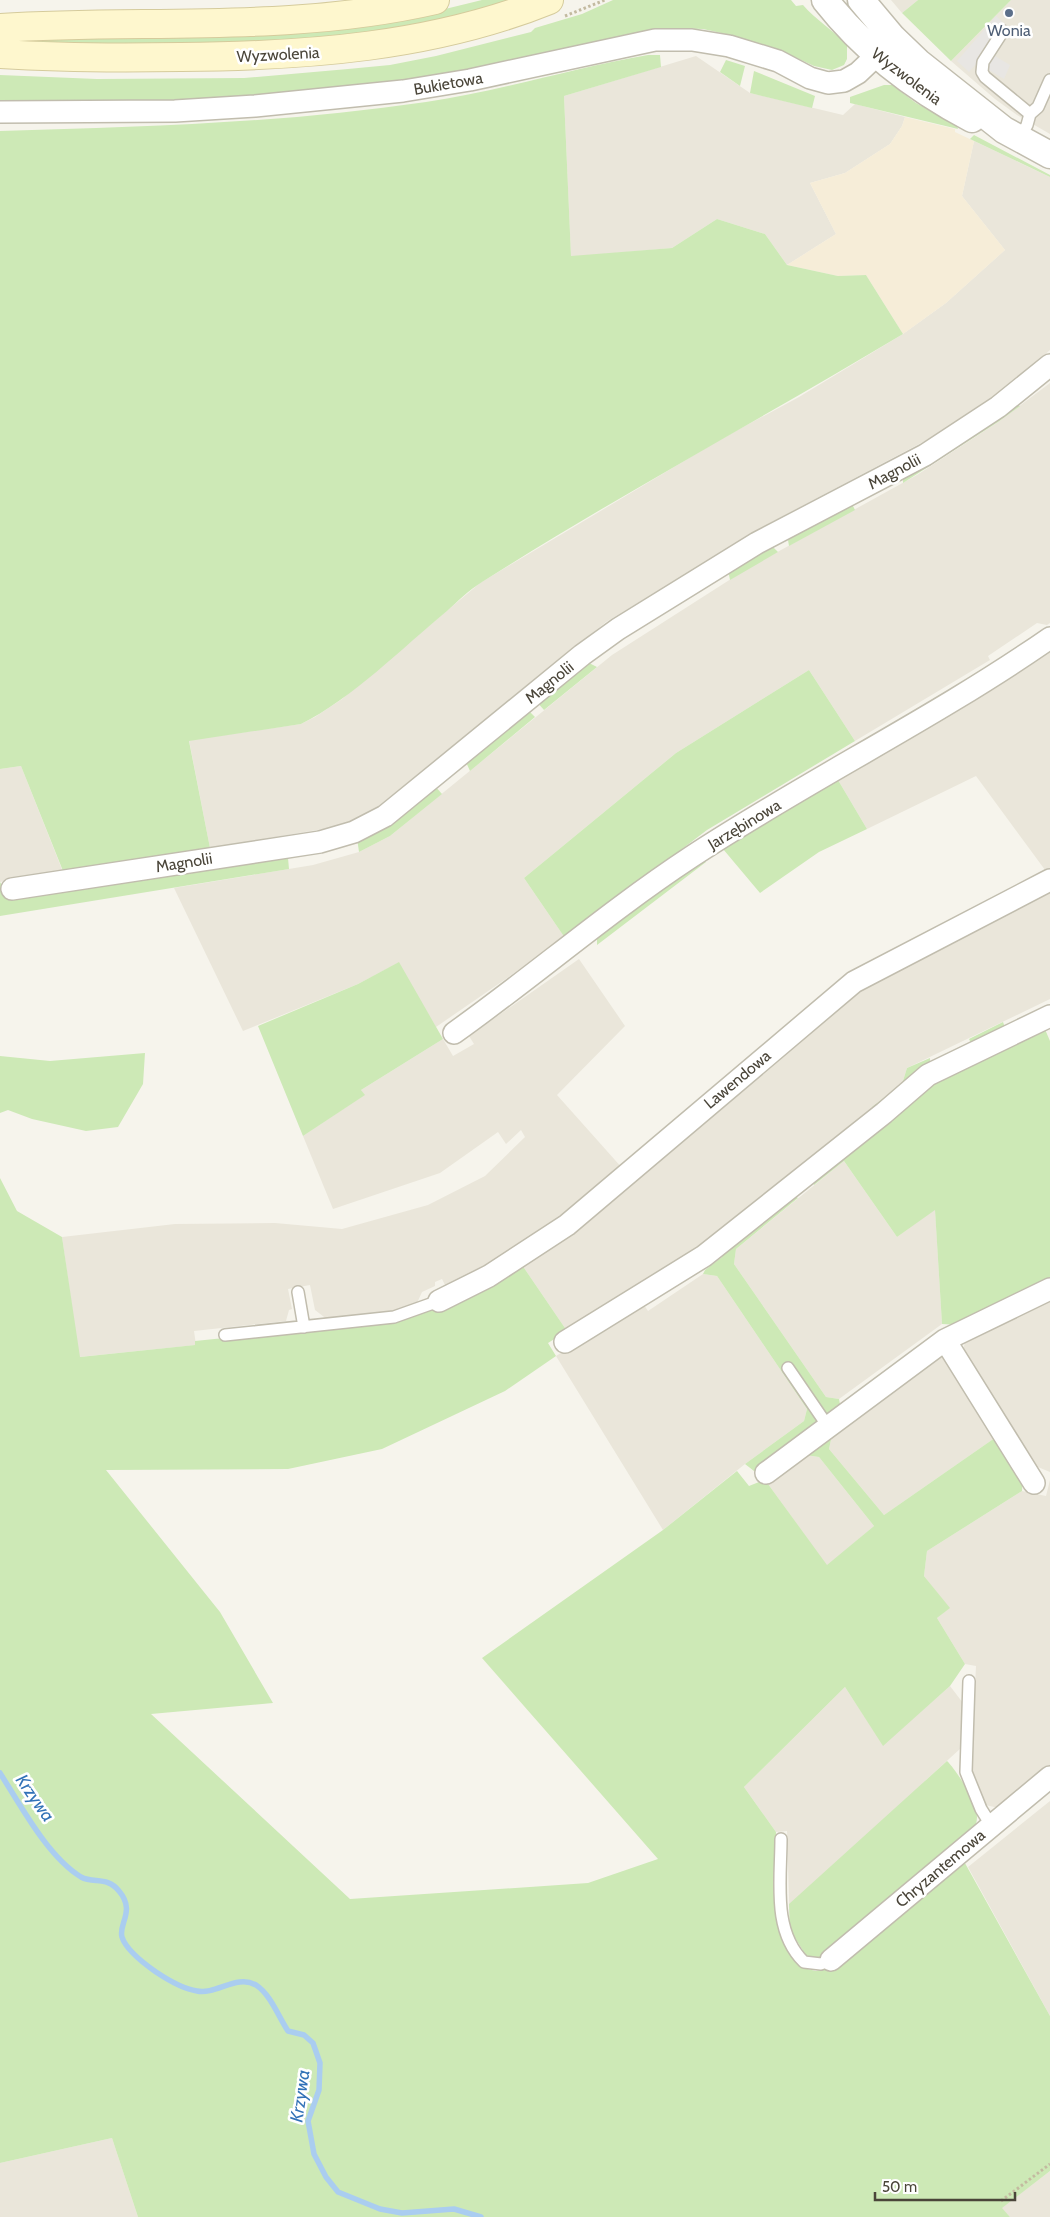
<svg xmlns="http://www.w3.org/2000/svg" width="1050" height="2217" font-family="Cabin,sans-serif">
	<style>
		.residential { fill: #eae6da }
		.commercial { fill: #f6edd8 }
		.green { fill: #cde9b6; fill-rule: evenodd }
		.parking { fill: #e8e6e3 }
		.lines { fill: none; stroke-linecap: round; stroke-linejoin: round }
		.stream { stroke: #aacdf0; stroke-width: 5.5 }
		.service-casing { stroke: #c1bdae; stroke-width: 14 }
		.minor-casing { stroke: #c1bdae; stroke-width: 24 }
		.tertiary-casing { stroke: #c1bdae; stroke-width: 29 }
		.secondary-casing { stroke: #d5cb9c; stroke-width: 30 }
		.path { stroke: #c3baa0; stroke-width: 3; stroke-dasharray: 2.5 2.5; stroke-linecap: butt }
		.service { stroke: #fff; stroke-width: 11 }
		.minor { stroke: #fff; stroke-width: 21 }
		.tertiary { stroke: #fff; stroke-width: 26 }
		.secondary { stroke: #fef7ce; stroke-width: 28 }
		.service-dot { fill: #5c6f8a; stroke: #fff; stroke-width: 2 }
		.labels { text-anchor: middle; stroke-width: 5; stroke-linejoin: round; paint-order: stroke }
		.service-label { font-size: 16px; fill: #4e5e75; stroke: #fff }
		.street-label { font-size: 16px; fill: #4a4539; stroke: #fff }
		.water-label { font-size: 18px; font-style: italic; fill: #3272b7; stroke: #fff }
	</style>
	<rect width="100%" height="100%" fill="#f6f4ec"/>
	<path class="residential" d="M891,0H918L902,13Z
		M1011,0H1050V134L1017,115L995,99L951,61Z
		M696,56L750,93L843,115L855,104L905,117L902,126L890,144L845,173L810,183L836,234L787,265L765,234L717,219L672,248L571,257L564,96Z
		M974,141L1050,177V350L1008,387L953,426L768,524L606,622L378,807L341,826L210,848L189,740L301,724L315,717L342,699L480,583L721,439L799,397L903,334L946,303L1005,250L962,196Z
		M1050,383V623L1047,625L1037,623L988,656L990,660L855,741L809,670L676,753L524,878L565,938L436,1027L398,963L358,984L243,1031L174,888L313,865L359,852L390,836L612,655L745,570L917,475L998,422Z
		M1050,650V873L1048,874L976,776L867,829L838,780Z
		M21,766L63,872L0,882V769Z
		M1050,886V999L907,1068L902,1084L714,1236L640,1287L567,1331L520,1262L848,993Z
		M579,959L625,1026L557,1095L623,1169L556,1226L448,1291L442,1279L435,1282V1286L422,1292L417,1303L401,1310L328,1320L315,1310L310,1285L288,1289L292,1309L289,1310L286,1321L194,1331L196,1345L79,1357L62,1237L175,1224L275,1223L342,1229L428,1205L485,1176L525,1137L521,1130L506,1144L498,1132L440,1173L333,1209L303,1136L364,1095L361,1090L443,1039L453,1056L474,1044L469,1036Z
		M844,1161L897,1237L935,1209L942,1324L839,1399L826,1397L734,1264L736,1249Z
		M703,1274L717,1276L807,1409L804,1421L745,1464L663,1530L556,1356L642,1302L648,1311Z
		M1050,1298V1472L1033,1465L963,1353L965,1340Z
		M937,1356L951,1361L999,1435L884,1515L829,1449L832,1435Z
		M805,1455L819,1457L874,1526L827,1566L768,1484Z
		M1050,1480V1766L999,1808L985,1805L971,1768L976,1666L965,1664L937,1618L949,1608L924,1576L927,1551L1022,1491L1046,1496Z
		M950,1686L963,1703L961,1748L926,1780L790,1930L787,1831L776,1832L744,1787L845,1687L883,1745Z
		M1050,1801V2016L968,1867Z
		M112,2138L138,2217H0V2163Z
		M1050,2171V2217H1010L1001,2208Z"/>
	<path class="commercial" d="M905,117L955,129V132L974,141L962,196L1005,250L946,303L903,334L866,275L838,276L787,265L836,234L810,183L845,173L890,144L902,126Z"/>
	<path class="green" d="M482,0H513L440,21L311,41L181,46L0,42L50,37L437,11Z
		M613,0H791L796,6L803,5C816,20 833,30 847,45V59L844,65L832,70L814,66L786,53L735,36L703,29L672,28L628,34L456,74L348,87L239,99L155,102H0V75L97,79L244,78L348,69L390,65L436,56L531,32L535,28L582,14Z
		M918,0H1011L951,61L902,13Z
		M648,55H660L661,67L564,96L571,256L672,248L717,219L765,234L787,265L838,276L866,275L903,334C763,418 619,495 482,582C469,590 458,601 447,611C403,647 352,699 301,724L189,741L210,848L285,836L284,841L63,871L21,766L0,769V131C143,127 284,123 426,102C501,91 573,68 648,55Z
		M726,60L745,66L740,86L720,72Z
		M754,71L815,96L812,108L750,93Z
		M884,85H892L916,103L957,126L958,129L850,103V97Z
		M974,135L1050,175V177L970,139Z
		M1014,403L1020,406L998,422L903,483V477Z
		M850,500L855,510L789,546L787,534Z
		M771,545L778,552L730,580L728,570Z
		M585,661L597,667L544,710L536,701Z
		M809,670L855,741L707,830L565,938L524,878L676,753Z
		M527,709L535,717L470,771L465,760Z
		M838,780L867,829L819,852L760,893L723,849Z
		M435,786L442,794L390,836L359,852L357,838Z
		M282,854L288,858L289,869L0,916V882L9,896Z
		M700,859L706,862L597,945V934Z
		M399,962L443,1039L361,1090L365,1095L303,1136L258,1026L358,984Z
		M1003,1022L1006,1030L972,1045L969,1039Z
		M1044,1027L1050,1041V1284L959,1325L942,1324L935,1210L897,1237L844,1161L814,1185L812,1181L928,1082Z
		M145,1053L143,1084L118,1127L86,1131L32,1119L8,1110L0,1113V1056L50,1061Z
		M930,1058V1066L876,1112L872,1107L902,1084L907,1068Z
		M0,1178L17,1211L62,1237L80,1357L195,1345V1341L394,1321L520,1262L567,1331L548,1343L556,1356L505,1391L382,1449L288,1469L106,1470L220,1612L273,1703L151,1714L350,1899L588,1883L658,1859L482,1658L663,1530L737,1471L749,1486L764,1480L832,1435L829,1449L884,1515L999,1435L1023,1472L1022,1491L927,1551L924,1576L950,1608L937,1618L965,1664L950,1686L883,1746L845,1687L744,1787L776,1832V1904L778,1926L784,1944L791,1956L803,1968L816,1971L828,1968L961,1856L1050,2016V2171L1002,2208L1010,2217H138L112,2138L0,2163ZM805,1455L819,1457L874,1526L827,1565L768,1484Z
		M793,1195L798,1198L736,1249L734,1264L826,1397L839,1399L841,1410L830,1416L822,1410L814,1412L817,1422L815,1429L759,1470L754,1471L745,1464L804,1421L807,1409L717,1276L703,1274L705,1270L722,1257L727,1245Z
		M947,1761C957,1771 977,1802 977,1817C977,1823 975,1827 972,1832L822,1958L807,1957L790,1930L789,1904Z"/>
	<path class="parking" d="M996,16L1010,29L995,56L1010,65L1004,79L977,63L969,72L957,61Z"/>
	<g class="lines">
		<path class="stream" d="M0,1773C21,1806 48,1857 81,1877C94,1884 107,1876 119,1891C136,1911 118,1924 122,1937C126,1950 146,1965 156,1972C168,1980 183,1989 197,1991C216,1995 237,1974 256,1985C271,1995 278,2016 288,2031L304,2035L313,2043L320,2063L319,2090L308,2121L314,2154L326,2177L338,2192L380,2209L402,2213L454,2209L481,2217"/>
		<defs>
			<path id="service" d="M1003,31L983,62L982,72L985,77L1030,114L1027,125L1020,138
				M1030,114L1038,107L1050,80
				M298,1292L304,1327
				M225,1335L394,1317L439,1301
				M788,1368L829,1428
				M969,1681L966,1772L981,1809L991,1825
				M781,1839C781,1880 772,1931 804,1962L821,1964L831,1960"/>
			<path id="minor" d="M0,112L175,111L255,106L403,91L470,80L655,40H692L729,46L778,61L810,78L828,83L844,81L858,73L877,55
				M12,889L320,842L354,832L385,816L582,655L618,629L757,543L925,455L998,407L1050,365
				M454,1033C534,976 609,911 691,857C808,780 935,718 1050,638
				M439,1301L489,1276L567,1225L854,982L1050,880
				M945,1340L1034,1483
				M565,1342L704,1256L884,1113L928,1075L1050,1016
				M766,1473L945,1340L1050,1289
				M831,1960L1050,1777"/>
			<path id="tertiary" d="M825,0C865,51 915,89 972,119
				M861,0L893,38L918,62L1004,130L1050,155"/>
			<path id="secondary" d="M0,28C145,19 292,33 435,0
				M0,54C61,58 121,58 181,57C306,56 433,47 549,0"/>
		</defs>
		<use href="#service" class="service-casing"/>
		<use href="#minor" class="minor-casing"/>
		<use href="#tertiary" class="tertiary-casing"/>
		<use href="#secondary" class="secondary-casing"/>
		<path class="path" d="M565,16L605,0
			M1001,2201L1050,2164"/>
		<use href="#service" class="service"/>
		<use href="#minor" class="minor"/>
		<use href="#tertiary" class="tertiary"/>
		<use href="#secondary" class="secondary"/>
	</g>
	<circle class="service-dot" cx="1009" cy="13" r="5"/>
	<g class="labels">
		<g class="service-label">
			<text x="1009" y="36">Wonia</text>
		</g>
		<g class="street-label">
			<text transform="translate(278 54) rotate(-3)" y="6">Wyzwolenia</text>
			<text transform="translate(907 76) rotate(37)" y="6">Wyzwolenia</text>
			<text transform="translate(448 83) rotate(-10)" y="6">Bukietowa</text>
			<text transform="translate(894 471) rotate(-28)" y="6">Magnolii</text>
			<text transform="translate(549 682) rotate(-39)" y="6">Magnolii</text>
			<text transform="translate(744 824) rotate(-31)" y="6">Jarzębinowa</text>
			<text transform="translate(184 862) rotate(-9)" y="6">Magnolii</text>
			<text transform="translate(737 1079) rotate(-40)" y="6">Lawendowa</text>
			<text transform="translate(940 1868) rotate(-40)" y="6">Chryzantemowa</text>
		</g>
		<g class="water-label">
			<text transform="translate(35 1798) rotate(55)" y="6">Krzywa</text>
			<text transform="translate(300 2096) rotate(-82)" y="6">Krzywa</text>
		</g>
	</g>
	<path d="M875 2192v8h140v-8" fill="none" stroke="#4a4539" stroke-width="2.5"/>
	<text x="882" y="2192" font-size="15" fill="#4a4539" stroke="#ffffff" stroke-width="4" paint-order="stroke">50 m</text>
</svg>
